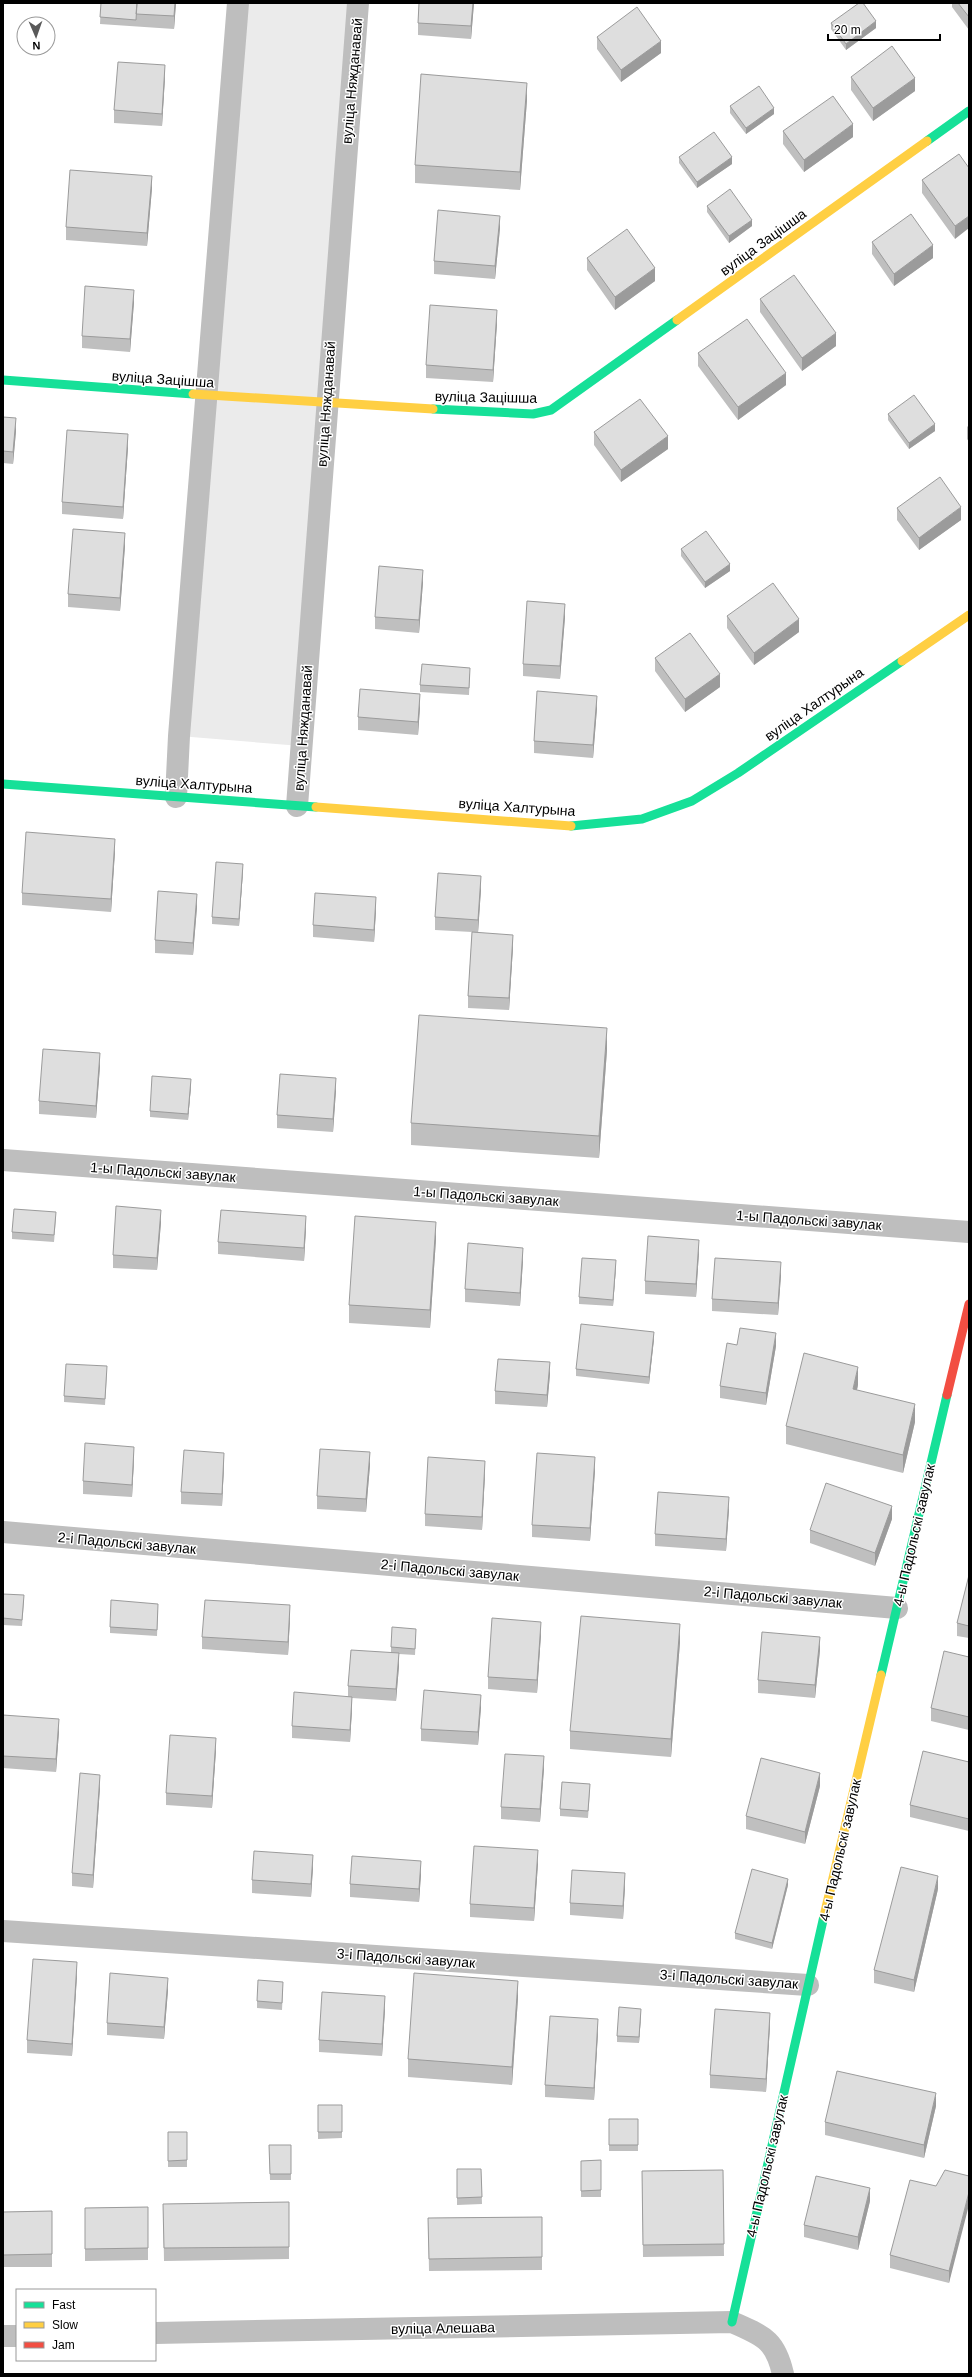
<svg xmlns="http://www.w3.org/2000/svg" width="972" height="2377" font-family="Arial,sans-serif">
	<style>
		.green { fill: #ebebeb }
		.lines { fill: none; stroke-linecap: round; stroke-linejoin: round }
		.street { stroke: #bebebe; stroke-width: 22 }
		.fast { stroke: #16e098; stroke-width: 9 }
		.slow { stroke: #ffcf43; stroke-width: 9 }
		.jam { stroke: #f24e42; stroke-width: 9 }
		.wall { fill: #bfbfbf }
		.shaded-wall { fill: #9b9b9b }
		.building { fill: #dedede; stroke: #9b9b9b }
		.labels { text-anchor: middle; stroke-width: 3; stroke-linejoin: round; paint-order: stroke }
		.street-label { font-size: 14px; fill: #000; stroke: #fff }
	</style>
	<rect width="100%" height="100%" fill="#fff"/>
	<path class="green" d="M238,3H358L301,746L179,736Z"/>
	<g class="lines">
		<path class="street" d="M176,797L179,736L238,3
			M297,806L358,3
			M3,1160L969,1232
			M3,1532L897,1608
			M3,1931L808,1985
			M155,2333L732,2322C763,2336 775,2339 783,2374
			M3,2336H17"/>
		<path class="fast" d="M927,141L969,111
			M3,380L193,394
			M433,409L533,414L551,410L677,320
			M3,784L316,807
			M571,826L642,819L692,801L738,773L902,661
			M881,1675L947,1395
			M732,2322L824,1916"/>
		<path class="slow" d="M677,320L927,141
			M193,394L433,409
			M902,661L969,615
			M316,807L571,826
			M824,1916L881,1675"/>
		<path class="jam" d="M947,1395L969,1304"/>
	</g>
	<path class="wall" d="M101,3H176L174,29L100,24Z
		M419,3H474L471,39L418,35V23Z
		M952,3H969V30L952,7Z
		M831,23L876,28L846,50L831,29Z
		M597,37L661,53L621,82L597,49Z
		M165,77L162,126L114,123V110Z
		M851,77L915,91L873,121L851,90Z
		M527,100L520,190L415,183V165Z
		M730,106L774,114L746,134L730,113Z
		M783,131L853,137L804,172L783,144Z
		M959,154L955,239L922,193V180Z
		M679,157L732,164L697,188L679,163Z
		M152,188L147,246L66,240V227Z
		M707,206L752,226L729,243L707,212Z
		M500,228L495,279L434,274V261Z
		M872,242L933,258L894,286L872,254Z
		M587,258L655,281L615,310L587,270Z
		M760,299L836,346L802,371L760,312Z
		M134,302L130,352L82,348V336Z
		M497,323L493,382L426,378V365Z
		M698,353L786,385L738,420L698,366Z
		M888,414L935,431L909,449L888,420Z
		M3,417L16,431L13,464L3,463Z
		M969,425V442L967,439V427Z
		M594,432L668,449L621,482L594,445Z
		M128,447L123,519L62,514V502Z
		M897,508L961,520L919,550L897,520Z
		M125,546L120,611L68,607V594Z
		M681,549L730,571L705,588L681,556Z
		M423,582L419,633L375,629V617Z
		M727,616L799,632L754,665L727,628Z
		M565,617L560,679L523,676V664Z
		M655,658L720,687L685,712L655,671Z
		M470,674L469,695L420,692V685Z
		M420,707L418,735L358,730V717Z
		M597,708L593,758L534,753V741Z
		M115,851L111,912L22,905V893Z
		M243,871L239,926L212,924V917Z
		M481,889L478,932L513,947L509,1010L468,1008V996L472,932L435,930V917Z
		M197,907L193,955L155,953V940Z
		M376,910L374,942L313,937V925Z
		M607,1050L599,1158L411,1145V1123Z
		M100,1066L96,1118L39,1114V1101Z
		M191,1086L188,1120L150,1117V1111Z
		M336,1090L333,1132L277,1128V1115Z
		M56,1218L54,1242L12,1239V1232Z
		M161,1222L157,1270L113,1268V1255Z
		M306,1228L304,1261L218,1254V1242Z
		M436,1239L430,1328L349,1323V1305Z
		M699,1252L696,1297L645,1294V1281Z
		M523,1260L520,1306L465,1302V1289Z
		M616,1267L613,1306L579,1304V1297Z
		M781,1275L778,1315L712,1311V1299Z
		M654,1339L649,1384L576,1376V1369Z
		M737,1345L776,1346L766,1405L720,1398V1386Z
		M107,1373L105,1405L64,1402V1396Z
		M550,1374L547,1407L495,1404V1391Z
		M858,1385L857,1390L915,1422L903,1473L786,1444V1426Z
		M134,1459L132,1497L83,1494V1481Z
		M224,1465L222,1506L181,1504V1492Z
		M370,1465L366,1512L317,1509V1496Z
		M595,1470L590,1541L532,1537V1525Z
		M485,1474L482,1530L425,1526V1514Z
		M729,1509L726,1551L655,1546V1534Z
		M892,1519L875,1566L810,1543V1530Z
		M969,1575V1638L957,1636V1623Z
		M3,1594L24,1602L22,1626L3,1625Z
		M158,1610L157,1636L110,1633V1627Z
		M290,1618L288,1655L202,1649V1637Z
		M541,1634L537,1693L488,1689V1677Z
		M416,1635L415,1655L399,1654V1666L396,1701L352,1698V1709L350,1742L292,1738V1726L348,1696V1686L391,1653V1647Z
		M680,1642L671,1757L570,1749V1731Z
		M820,1650L815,1698L758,1693V1680Z
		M969,1657V1730L931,1721V1708Z
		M481,1707L478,1745L421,1741V1729Z
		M3,1715L59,1731L56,1772L3,1768Z
		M216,1750L212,1808L166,1805V1793Z
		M969,1762V1831L910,1817V1805Z
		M544,1768L540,1822L501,1819V1807Z
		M820,1786L805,1844L746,1829V1816Z
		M100,1787L93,1888L72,1886V1873Z
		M590,1790L588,1818L560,1816V1809Z
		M538,1863L534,1921L470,1917V1904Z
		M313,1867L311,1897L252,1893V1880Z
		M421,1874L419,1902L350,1897V1884Z
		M788,1885L772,1949L735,1939V1933Z
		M625,1886L623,1919L570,1915V1903Z
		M938,1889L914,1992L874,1983V1970Z
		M77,1975L72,2056L27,2053V2040Z
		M283,1989L282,2010L257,2008V2001Z
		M168,1990L164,2039L107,2035V2023Z
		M518,1998L512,2085L408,2077V2059Z
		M385,2009L382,2056L319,2052V2040Z
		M641,2015L639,2043L617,2042V2036Z
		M770,2025L766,2092L710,2088V2075Z
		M598,2032L594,2100L545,2097V2085Z
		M318,2105H342V2138L318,2139Z
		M936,2106L924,2158L825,2135V2122Z
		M609,2119H638V2151H609Z
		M168,2132H187V2167H168Z
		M269,2145H291V2180H270Z
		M601,2160V2197H581V2161Z
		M457,2169H481L482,2204L457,2205Z
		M723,2170L724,2256L643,2257L642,2171Z
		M969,2176L949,2283L890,2268V2255Z
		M870,2201L858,2250L804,2237V2225Z
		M289,2202V2259L164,2261L163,2204Z
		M148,2207V2260L85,2261V2208Z
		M52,2211V2267H3V2212Z
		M542,2217V2270L429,2271L428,2218Z"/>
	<path class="shaded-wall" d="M175,3H176L174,29V16Z
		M473,3H474L471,39V26Z
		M876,21V28L846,50V44Z
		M661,41V53L621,82V70Z
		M165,65V77L162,126V114Z
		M915,78V91L873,121V108Z
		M527,83V100L520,190V172Z
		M774,108V114L746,134V128Z
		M853,124V137L804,172V160Z
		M732,157V164L697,188V182Z
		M152,176V188L147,246V233Z
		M500,216V228L495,279V266Z
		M969,216V228L955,239V226Z
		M752,220V226L729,243V236Z
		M933,245V258L894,286V274Z
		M655,268V281L615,310V297Z
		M134,290V302L130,352V339Z
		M497,310V323L493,382V370Z
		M836,333V346L802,371V358Z
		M786,373V385L738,420V407Z
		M16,418V431L13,464V452Z
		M935,424V431L909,449V443Z
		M128,434V447L123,519V507Z
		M668,436V449L621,482V470Z
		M961,507V520L919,550V538Z
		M125,533V546L120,611V598Z
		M730,564V571L705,588V582Z
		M423,570V582L419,633V620Z
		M565,604V617L560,679V666Z
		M799,619V632L754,665V653Z
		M720,674V687L685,712V699Z
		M420,694V707L418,735V722Z
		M597,696V708L593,758V745Z
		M115,839V851L111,912V899Z
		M243,864V871L239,926V919Z
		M481,876V889L478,933V920Z
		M197,894V907L193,955V943Z
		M376,897V910L374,942V930Z
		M513,935V947L509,1010V998Z
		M607,1028V1050L599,1158V1136Z
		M100,1053V1066L96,1118V1106Z
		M336,1078V1090L333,1132V1119Z
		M191,1079V1086L188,1120V1114Z
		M161,1210V1222L157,1270V1258Z
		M306,1216V1228L304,1261V1248Z
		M436,1222V1239L430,1328V1310Z
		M699,1240V1252L696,1297V1284Z
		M523,1248V1260L520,1306V1293Z
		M616,1260V1267L613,1306V1300Z
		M781,1262V1275L778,1315V1303Z
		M654,1332V1339L649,1384V1377Z
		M776,1333V1346L766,1405V1393Z
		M550,1362V1374L547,1407V1395Z
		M858,1367V1385L853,1407V1389Z
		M915,1404V1422L903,1473V1455Z
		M134,1447V1459L132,1497V1485Z
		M370,1452V1465L366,1512V1499Z
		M224,1453V1465L222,1506V1494Z
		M595,1457V1470L590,1541V1528Z
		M485,1461V1474L482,1530V1517Z
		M729,1497V1509L726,1551V1539Z
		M892,1506V1519L875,1566V1553Z
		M290,1605V1618L288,1655V1642Z
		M541,1622V1634L537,1693V1680Z
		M680,1624V1642L671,1757V1739Z
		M820,1637V1650L815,1698V1685Z
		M399,1653V1666L396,1701V1689Z
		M481,1695V1707L478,1745V1732Z
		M352,1697V1709L350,1742V1730Z
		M59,1719V1731L56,1772V1759Z
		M216,1738V1750L212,1808V1796Z
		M544,1756V1768L540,1822V1809Z
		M820,1773V1786L805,1844V1832Z
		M100,1775V1787L93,1888V1875Z
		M538,1850V1863L534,1921V1908Z
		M313,1855V1867L311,1897V1884Z
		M421,1861V1874L419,1902V1889Z
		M625,1873V1886L623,1919V1906Z
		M938,1876V1889L914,1992V1980Z
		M788,1879V1885L772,1949V1943Z
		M77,1962V1975L72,2056V2044Z
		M168,1978V1990L164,2039V2027Z
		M518,1981V1998L512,2085V2067Z
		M385,1996V2009L382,2056V2044Z
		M641,2009V2015L639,2043V2037Z
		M770,2013V2025L766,2092V2079Z
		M598,2019V2032L594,2100V2088Z
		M936,2093V2106L924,2158V2145Z
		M870,2188V2201L858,2250V2237Z
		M969,2192V2205L949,2283V2271Z"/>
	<path class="building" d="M101,3H137L136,20L100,17Z
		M137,3H175L174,16L136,14Z
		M419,3H473L471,26L418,23Z
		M859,3H863L876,21L846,44L831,23Z
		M958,3H969V17Z
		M637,7L661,41L621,70L597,37Z
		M892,46L915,78L873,108L851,77Z
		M118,62L165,65L162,114L114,110Z
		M421,74L527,83L520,172L415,165Z
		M759,86L774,108L746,128L730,106Z
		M833,96L853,124L804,160L783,131Z
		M714,132L732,157L697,182L679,157Z
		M959,154L969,168V216L955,226L922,180Z
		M70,170L152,176L147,233L66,227Z
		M730,189L752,220L729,236L707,206Z
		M438,210L500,216L495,266L434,261Z
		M911,214L933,245L894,274L872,242Z
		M627,229L655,268L615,297L587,258Z
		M794,275L836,333L802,358L760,299Z
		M85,286L134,290L130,339L82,336Z
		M430,305L497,310L493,370L426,365Z
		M747,319L786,373L738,407L698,353Z
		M914,395L935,424L909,443L888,414Z
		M640,399L668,436L621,470L594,432Z
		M3,417L16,418L13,452L3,451Z
		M67,430L128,434L123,507L62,502Z
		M940,477L961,507L919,538L897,508Z
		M73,529L125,533L120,598L68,594Z
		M706,531L730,564L705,582L681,549Z
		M379,566L423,570L419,620L375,617Z
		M773,583L799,619L754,653L727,616Z
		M527,601L565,604L560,666L523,664Z
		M690,633L720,674L685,699L655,658Z
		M422,664L470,668L469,688L420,685Z
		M360,689L420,694L418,722L358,717Z
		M537,691L597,696L593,745L534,741Z
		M26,832L115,839L111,899L22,893Z
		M216,862L243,864L239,919L212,917Z
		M438,873L481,876L478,920L435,917Z
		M158,891L197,894L193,943L155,940Z
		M315,893L376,897L374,930L313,925Z
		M472,932L513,935L509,998L468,996Z
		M419,1015L607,1028L599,1136L411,1123Z
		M43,1049L100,1053L96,1106L39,1101Z
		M280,1074L336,1078L333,1119L277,1115Z
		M152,1076L191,1079L188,1114L150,1111Z
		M116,1206L161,1210L157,1258L113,1255Z
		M14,1209L56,1212L54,1235L12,1232Z
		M221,1210L306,1216L304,1248L218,1242Z
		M355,1216L436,1222L430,1310L349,1305Z
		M648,1236L699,1240L696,1284L645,1281Z
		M468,1243L523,1248L520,1293L465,1289Z
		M582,1258L616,1260L613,1300L579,1297Z
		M715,1258L781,1262L778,1303L712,1299Z
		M581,1324L654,1332L649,1377L576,1369Z
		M740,1328L776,1333L766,1393L720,1386L727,1343L737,1345Z
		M804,1353L858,1367L853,1389L915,1404L903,1455L786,1426Z
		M498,1359L550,1362L547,1395L495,1391Z
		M66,1364L107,1366L105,1399L64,1396Z
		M85,1443L134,1447L132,1485L83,1481Z
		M320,1449L370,1452L366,1499L317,1496Z
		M184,1450L224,1453L222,1494L181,1492Z
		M537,1453L595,1457L590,1528L532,1525Z
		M428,1457L485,1461L482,1517L425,1514Z
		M826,1483L892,1506L875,1553L810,1530Z
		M658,1492L729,1497L726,1539L655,1534Z
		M969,1575V1626L957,1623Z
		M3,1594L24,1595L22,1620L3,1618Z
		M111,1600L158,1604L157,1630L110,1627Z
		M205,1600L290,1605L288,1642L202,1637Z
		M581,1616L680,1624L671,1739L570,1731Z
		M492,1618L541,1622L537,1680L488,1677Z
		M392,1627L416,1629L415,1649L391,1647Z
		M762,1632L820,1637L815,1685L758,1680Z
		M351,1650L399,1653L396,1689L348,1686Z
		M944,1651L969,1657V1717L931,1708Z
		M424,1690L481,1695L478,1732L421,1729Z
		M294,1692L352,1697L350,1730L292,1726Z
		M3,1715L59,1719L56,1759L3,1756Z
		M170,1735L216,1738L212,1796L166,1793Z
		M923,1751L969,1762V1819L910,1805Z
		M505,1754L544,1756L540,1809L501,1807Z
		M761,1758L820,1773L805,1832L746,1816Z
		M80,1773L100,1775L93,1875L72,1873Z
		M562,1782L590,1784L588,1811L560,1809Z
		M474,1846L538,1850L534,1908L470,1904Z
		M254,1851L313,1855L311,1884L252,1880Z
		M352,1856L421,1861L419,1889L350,1884Z
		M901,1867L938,1876L914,1980L874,1970Z
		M752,1869L788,1879L772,1943L735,1933Z
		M572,1870L625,1873L623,1906L570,1903Z
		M33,1959L77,1962L72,2044L27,2040Z
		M110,1973L168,1978L164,2027L107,2023Z
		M414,1973L518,1981L512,2067L408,2059Z
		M258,1980L283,1982L282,2003L257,2001Z
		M322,1992L385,1996L382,2044L319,2040Z
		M619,2007L641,2009L639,2037L617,2036Z
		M715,2009L770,2013L766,2079L710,2075Z
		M550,2016L598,2019L594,2088L545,2085Z
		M837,2071L936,2093L924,2145L825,2122Z
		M318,2105H342V2132H318Z
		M609,2119H638V2145H609Z
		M168,2132H187V2160L168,2161Z
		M269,2145H291V2174H270Z
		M601,2160V2190L581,2191V2161Z
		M457,2169H481L482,2197L457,2198Z
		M723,2170L724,2244L643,2245L642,2171Z
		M945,2170L969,2176V2192L949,2271L890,2255L910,2180L936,2186Z
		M816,2176L870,2188L858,2237L804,2225Z
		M289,2202V2247L164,2248L163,2204Z
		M148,2207V2248L85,2249V2208Z
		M52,2211V2254L3,2255V2212Z
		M542,2217V2257L429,2259L428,2218Z"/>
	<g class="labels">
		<g class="street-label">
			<text transform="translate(352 81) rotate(-85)" y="5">вуліца Няжданавай</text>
			<text transform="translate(763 242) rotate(-36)" y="5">вуліца Зацішша</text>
			<text transform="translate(163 379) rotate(4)" y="5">вуліца Зацішша</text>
			<text transform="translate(486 397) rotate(1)" y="5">вуліца Зацішша</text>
			<text transform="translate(326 404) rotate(-86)" y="5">вуліца Няжданавай</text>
			<text transform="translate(814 704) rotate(-35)" y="5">вуліца Халтурына</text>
			<text transform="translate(303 728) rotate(-86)" y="5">вуліца Няжданавай</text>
			<text transform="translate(194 784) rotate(4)" y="5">вуліца Халтурына</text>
			<text transform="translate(517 807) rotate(4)" y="5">вуліца Халтурына</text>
			<text transform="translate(163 1172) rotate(4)" y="5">1-ы Падольскі завулак</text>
			<text transform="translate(486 1196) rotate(4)" y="5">1-ы Падольскі завулак</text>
			<text transform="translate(809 1220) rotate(4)" y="5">1-ы Падольскі завулак</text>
			<text transform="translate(914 1535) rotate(-77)" y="5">4-ы Падольскі завулак</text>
			<text transform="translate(127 1543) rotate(5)" y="5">2-і Падольскі завулак</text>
			<text transform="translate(450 1570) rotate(5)" y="5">2-і Падольскі завулак</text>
			<text transform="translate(773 1597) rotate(5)" y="5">2-і Падольскі завулак</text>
			<text transform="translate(840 1850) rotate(-77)" y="5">4-ы Падольскі завулак</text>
			<text transform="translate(406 1958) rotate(4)" y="5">3-і Падольскі завулак</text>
			<text transform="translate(729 1979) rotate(4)" y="5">3-і Падольскі завулак</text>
			<text transform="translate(767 2166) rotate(-77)" y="5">4-ы Падольскі завулак</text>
			<text transform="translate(443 2328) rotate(-1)" y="5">вуліца Алешава</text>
		</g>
	</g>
	<rect width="972" height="2377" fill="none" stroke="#000000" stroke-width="8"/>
	<rect x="16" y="2289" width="140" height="72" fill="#ffffff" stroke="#999999"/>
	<rect x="24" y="2302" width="20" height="6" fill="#16e098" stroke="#999999"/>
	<text x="52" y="2309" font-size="12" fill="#000000">Fast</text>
	<rect x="24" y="2322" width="20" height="6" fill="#ffcf43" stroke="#999999"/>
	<text x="52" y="2329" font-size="12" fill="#000000">Slow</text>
	<rect x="24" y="2342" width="20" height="6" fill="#f24e42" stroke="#999999"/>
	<text x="52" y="2349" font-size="12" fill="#000000">Jam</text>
	<g transform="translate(36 36) rotate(178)"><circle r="19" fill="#ffffff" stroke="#999999"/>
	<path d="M0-3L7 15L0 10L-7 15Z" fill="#595959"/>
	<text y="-6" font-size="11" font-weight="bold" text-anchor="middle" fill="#000000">N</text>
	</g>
	<path d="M828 34v6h112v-6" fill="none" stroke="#000000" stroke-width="2"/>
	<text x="834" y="34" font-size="12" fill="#000000" stroke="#ffffff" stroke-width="3" paint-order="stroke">20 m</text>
</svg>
